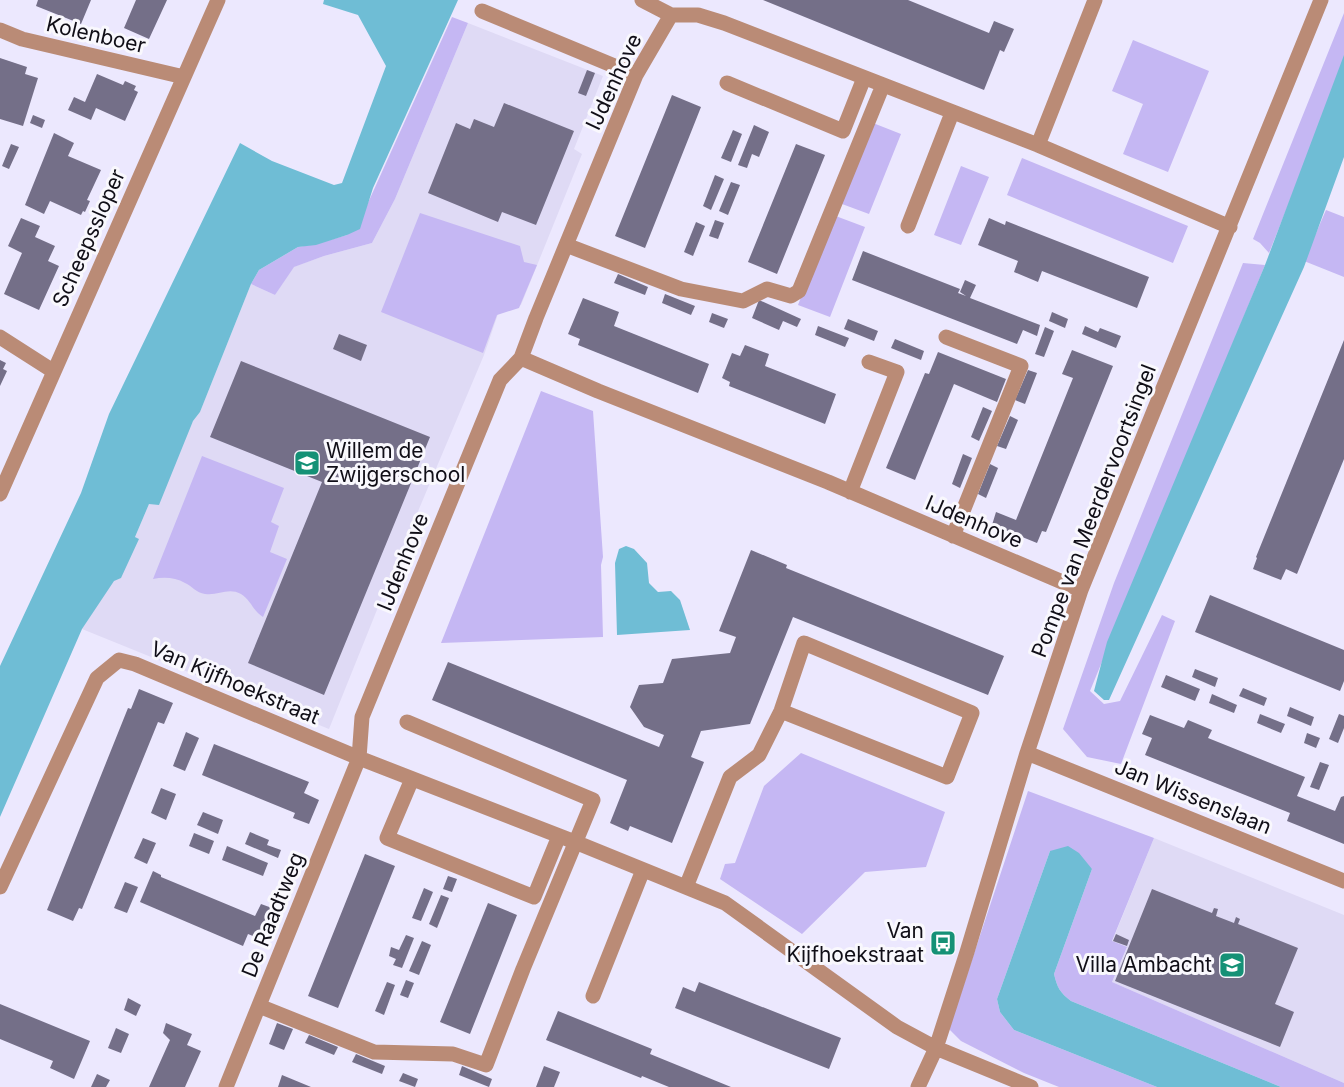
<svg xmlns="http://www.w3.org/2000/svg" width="1344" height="1087" font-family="Inter,sans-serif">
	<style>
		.built { fill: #dfdaf5 }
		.green { fill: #c5b7f3 }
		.water { fill: #6fbdd5 }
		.building { fill: #746f88 }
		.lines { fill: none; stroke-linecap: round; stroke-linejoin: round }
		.minor { stroke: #ba8b76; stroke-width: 15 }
		.labels { text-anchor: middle; stroke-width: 6; stroke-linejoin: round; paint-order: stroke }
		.street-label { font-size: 21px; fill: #100e17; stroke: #f9f8fd }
		.poi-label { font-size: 21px; fill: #100e17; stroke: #f9f8fd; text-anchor: end }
	</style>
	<rect width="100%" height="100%" fill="#ece8fe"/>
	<path class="built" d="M468,23L603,76L574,149L582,154L521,305L498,314L484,355L389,580L329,729L82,629L139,539L135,537L149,504L193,421L200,412L251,284L275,295L293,267L324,256L372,243L395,199Z
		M1154,838L1344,915V1083L1112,982L1127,948L1112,942Z"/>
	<path class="green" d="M1344,13V65L1269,253L1260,243L1253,239Z
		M452,17L468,23L395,199L372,243L324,256L294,267L275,295L251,284L259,270L298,247L316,244L347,235L367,205Z
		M1133,40L1209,71L1168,172L1123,154L1143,104L1112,91Z
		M873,123L901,134L869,214L842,204Z
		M1022,158L1188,226L1173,263L1007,195Z
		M961,166L989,177L961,245L934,235Z
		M1326,210L1344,217V277L1304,261Z
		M420,213L520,246L524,262L537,265L519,308L497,315L483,353L381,312Z
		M833,215L865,227L830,317L798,305Z
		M1243,263L1265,265L1090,691L1104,704L1120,701L1162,615L1175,621L1121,764L1087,757L1063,729L1114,583Z
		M541,391L593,411L603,557L601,565L603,637L441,643Z
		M202,456L284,488L271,522L279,526L270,552L287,559L263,617C253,611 251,600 241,594C228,587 218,596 205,594C196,593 192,586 185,583C175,577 163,577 153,579Z
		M801,753L945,812L926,867L865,872L802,934L720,879L725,864L735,863L764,786Z
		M1028,791L1154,838L1112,941L1127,947L1112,982L1344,1083V1087H1281L1071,1001C1060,993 1057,987 1054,974L1092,869L1050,851L997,999L1000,1012L1014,1030L1157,1087H1059L1024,1073L961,1041L949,1029Z"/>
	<path class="water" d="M324,0H458L373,188L360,229L347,235L316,245L298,247L259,270L251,284L200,412L193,421L159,505L149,504L135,537L139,539L121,578L114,581L82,629L0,817V666L81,493L109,414L240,143L272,161L334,185L342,183L386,66L358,15L323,4Z
		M1344,55V157L1304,267L1109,700H1104L1094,691L1107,642L1265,265Z
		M626,546L634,549L647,563L649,583L658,592L671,591L680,600L690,630L617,635L615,563L619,549Z
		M1068,846L1079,853L1092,869L1054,974C1057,987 1060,993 1071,1001L1281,1087H1157L1014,1030L1000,1012L997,999L1050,851Z"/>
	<path class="building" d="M38,0H91L81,24L36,6Z
		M136,0H167L149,39L124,28Z
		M763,0H908L989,33L994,21L1014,29L1004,52L1000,50L984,90Z
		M0,58L27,67L25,74L38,78L23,126L0,119Z
		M587,70L595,73L586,96L578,93Z
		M97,74L123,85L125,81L136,86L134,90L138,92L125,121L96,108L91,120L68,110L74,97L85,102Z
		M672,95L701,107L645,248L615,236Z
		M504,103L574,131L536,225L502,212L498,222L428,193L456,123L470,129L474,119L494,127Z
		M33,115L45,120L42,128L30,123Z
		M754,125L769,132L759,157L752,154L747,168L738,165Z
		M733,130L742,134L731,162L721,158Z
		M54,133L74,143L68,156L101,170L87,200L90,201L85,212L83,211L81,215L50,201L44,214L25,205Z
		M11,144L19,147L9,169L2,166Z
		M796,144L825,155L777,274L748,262Z
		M715,175L724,179L711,210L703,206Z
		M731,182L740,185L728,215L719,211Z
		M21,218L40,226L35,237L55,246L48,261L59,266L39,310L4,294L22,253L8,246Z
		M989,218L1005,225L1006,221L1149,277L1137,308L1042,271L1038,282L1014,272L1018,261L978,245Z
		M715,220L724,223L718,239L709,236Z
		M696,222L705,226L693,256L684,252Z
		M863,251L960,289L958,293L966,296L960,292L965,280L976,285L970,298L1040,325L1037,336L1023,330L1017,344L852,280Z
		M618,274L648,287L645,295L614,283Z
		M665,294L695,306L691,315L662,303Z
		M583,298L619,312L614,326L709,364L698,393L578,345L580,339L568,334Z
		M759,300L801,319L797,327L783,321L779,330L752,318Z
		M1052,312L1068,319L1065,328L1049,321Z
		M712,313L728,319L724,328L709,322Z
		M848,319L878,331L874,341L844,329Z
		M818,326L849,338L845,347L815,335Z
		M1085,326L1098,332L1100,328L1121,336L1116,348L1082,334Z
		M1045,327L1054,331L1044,357L1035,354Z
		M339,334L367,345L361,361L333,349Z
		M895,339L924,351L921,360L891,348Z
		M1344,340V459L1297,574L1286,569L1281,580L1253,569L1257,558L1256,557Z
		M745,345L769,354L765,366L836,394L825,424L729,386L730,382L722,378L732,353L740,356Z
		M1072,350L1113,366L1046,532L1042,531L1037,543L992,525L996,512L1016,520L1073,378L1062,374Z
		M938,352L1006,379L997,402L954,384L915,480L886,468L925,373L929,374Z
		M0,360L6,363L3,369L7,371L0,386Z
		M241,361L430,437L324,695L248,663L322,482L210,437Z
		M1028,370L1037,373L1025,404L1015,400Z
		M983,407L992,411L979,441L971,437Z
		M1010,416L1018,420L1006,449L997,446Z
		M963,454L972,458L960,488L952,484Z
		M990,464L998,468L986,498L978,494Z
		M751,550L787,565L786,568L1004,656L988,695L793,617L750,724L701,731L691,757L704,762L672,843L630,826L628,831L610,823L627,780L432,700L448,662L659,747L664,735L644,727L630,707L639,685L663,683L672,659L730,653L736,637L719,631Z
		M1210,595L1344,650V681L1340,691L1195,632Z
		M1195,669L1218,678L1215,687L1192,677Z
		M1166,675L1200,689L1195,701L1161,687Z
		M1243,688L1267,698L1264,706L1239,696Z
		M139,689L173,703L164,724L158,722L82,909L79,908L73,921L47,910L128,708L131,709Z
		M1212,694L1237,705L1234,713L1209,703Z
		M1290,707L1314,717L1311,726L1287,716Z
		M1260,714L1285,724L1281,733L1257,723Z
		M1339,714L1344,716V728L1338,743L1329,739Z
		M1150,715L1184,728L1188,720L1212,730L1208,738L1305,777L1297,796L1335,811L1341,797L1344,796V844L1287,821L1290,813L1145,755L1152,738L1142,734Z
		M186,732L199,738L185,771L173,766Z
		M1307,733L1320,738L1316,748L1304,743Z
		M214,744L309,782L304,793L319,800L309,824L293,818L295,813L202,775Z
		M1320,762L1329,765L1319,790L1310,787Z
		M161,788L176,794L166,820L151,813Z
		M203,812L223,820L218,834L197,825Z
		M250,832L269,840L267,845L281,850L278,858L245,844Z
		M194,833L214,841L209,854L189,846Z
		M143,838L156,843L147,864L134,858Z
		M227,846L268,863L263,876L222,860Z
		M365,854L395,866L338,1008L308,996Z
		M153,871L161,875V877L255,916L261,904L272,908L260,939L248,934L243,946L140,902Z
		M448,876L457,879L452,892L443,889Z
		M125,882L138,887L127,913L114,908Z
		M424,888L433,892L421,921L412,918Z
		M1152,889L1212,913L1214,908L1218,909L1216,916L1234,923L1236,917L1240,919L1238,924L1298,948L1275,1004L1294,1012L1280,1047L1115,981Z
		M441,895L449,898L437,928L429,924Z
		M488,903L517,915L470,1034L440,1022Z
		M1116,934L1129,940L1127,946L1113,941Z
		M406,935L414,938L402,968L393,965L396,959L389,956L391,947L399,950Z
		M422,941L431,945L419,975L409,971Z
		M406,980L414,983L408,998L400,995Z
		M387,982L395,985L384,1015L375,1011Z
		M699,982L841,1038L829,1069L675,1008L683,987L695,992Z
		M128,998L141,1005L136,1016L124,1010Z
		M0,1004L90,1041L74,1079L50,1068L53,1061L0,1039Z
		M558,1011L652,1049L650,1054L731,1087H669L642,1076L641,1078L546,1040Z
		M166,1023L192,1034L187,1045L201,1051L185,1087H149L170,1040L163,1033Z
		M277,1023L293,1029L284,1050L269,1044Z
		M116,1028L129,1034L121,1053L108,1048Z
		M309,1035L338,1047L334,1055L305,1043Z
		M356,1054L385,1066L382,1074L352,1062Z
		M462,1066L492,1079L489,1087L459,1075Z
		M544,1066L560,1072L554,1087H536Z
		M403,1073L418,1079L415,1087L399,1081Z
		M97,1074L110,1080L106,1087H91Z
		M282,1075L311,1087H278Z"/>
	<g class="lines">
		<path class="minor" d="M642,0L671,15
			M482,11L636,75
			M0,30L22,39L184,77
			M727,83L843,131L864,78
			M1038,145L1095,0
			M908,226L952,113
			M566,245L681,289L743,301L767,289L791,296L799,291L883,85
			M0,337L53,371
			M946,337L1021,366L953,536
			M850,492L897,372L869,362
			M0,494L218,0
			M1081,590L828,482L598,391L521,358L536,318L636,75L671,15H698L724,23L1038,145L1230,227
			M1027,753L1344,881
			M412,779L387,838L534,897L559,836
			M0,887L97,678L119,660L135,664L359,758L575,842L725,903L897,1027L936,1048L1031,1087
			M686,887L730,777L759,755L781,711L804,643L972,713L947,777L781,711
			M593,996L643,870
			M259,1006L374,1052L453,1054L486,1065L523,969L593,800L407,722
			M226,1087L359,758L362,717L500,380L521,358
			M918,1087L936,1048L967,952L1027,753L1081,590L1321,0"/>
	</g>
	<defs>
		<symbol id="school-square" viewBox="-11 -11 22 22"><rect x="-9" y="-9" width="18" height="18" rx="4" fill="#159176" stroke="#f9f8fd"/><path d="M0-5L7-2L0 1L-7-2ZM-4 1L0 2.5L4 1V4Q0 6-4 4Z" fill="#fff"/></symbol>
		<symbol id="bus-square" viewBox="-11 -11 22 22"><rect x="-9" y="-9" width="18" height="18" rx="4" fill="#159176" stroke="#f9f8fd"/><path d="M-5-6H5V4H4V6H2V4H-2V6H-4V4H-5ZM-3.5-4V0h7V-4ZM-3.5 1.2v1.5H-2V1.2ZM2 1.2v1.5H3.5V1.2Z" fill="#fff"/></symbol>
	</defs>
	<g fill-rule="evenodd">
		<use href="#school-square" x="292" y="448" width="30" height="30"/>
		<use href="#bus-square" x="928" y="928" width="30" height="30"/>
		<use href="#school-square" x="1217" y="950" width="30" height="30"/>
	</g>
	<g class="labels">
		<g class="street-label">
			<text transform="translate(96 35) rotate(13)" y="7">Kolenboer</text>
			<text transform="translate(614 82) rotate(-65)" y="7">IJdenhove</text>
			<text transform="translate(89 238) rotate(-66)" y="7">Scheepssloper</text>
			<text transform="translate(1094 511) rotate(-69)" y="7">Pompe van Meerdervoortsingel</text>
			<text transform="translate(974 522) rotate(23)" y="7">IJdenhove</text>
			<text transform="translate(403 562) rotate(-68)" y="7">IJdenhove</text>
			<text transform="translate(235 683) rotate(23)" y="7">Van Kijfhoekstraat</text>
			<text transform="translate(1193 797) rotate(22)" y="7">Jan Wissenslaan</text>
			<text transform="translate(273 915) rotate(-68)" y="7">De Raadtweg</text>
		</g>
		<g class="poi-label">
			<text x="326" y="458" text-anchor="start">Willem de<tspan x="326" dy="24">Zwijgerschool</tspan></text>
			<text x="924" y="938">Van<tspan x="924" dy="24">Kijfhoekstraat</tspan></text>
			<text x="1212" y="972">Villa Ambacht</text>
		</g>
	</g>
</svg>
